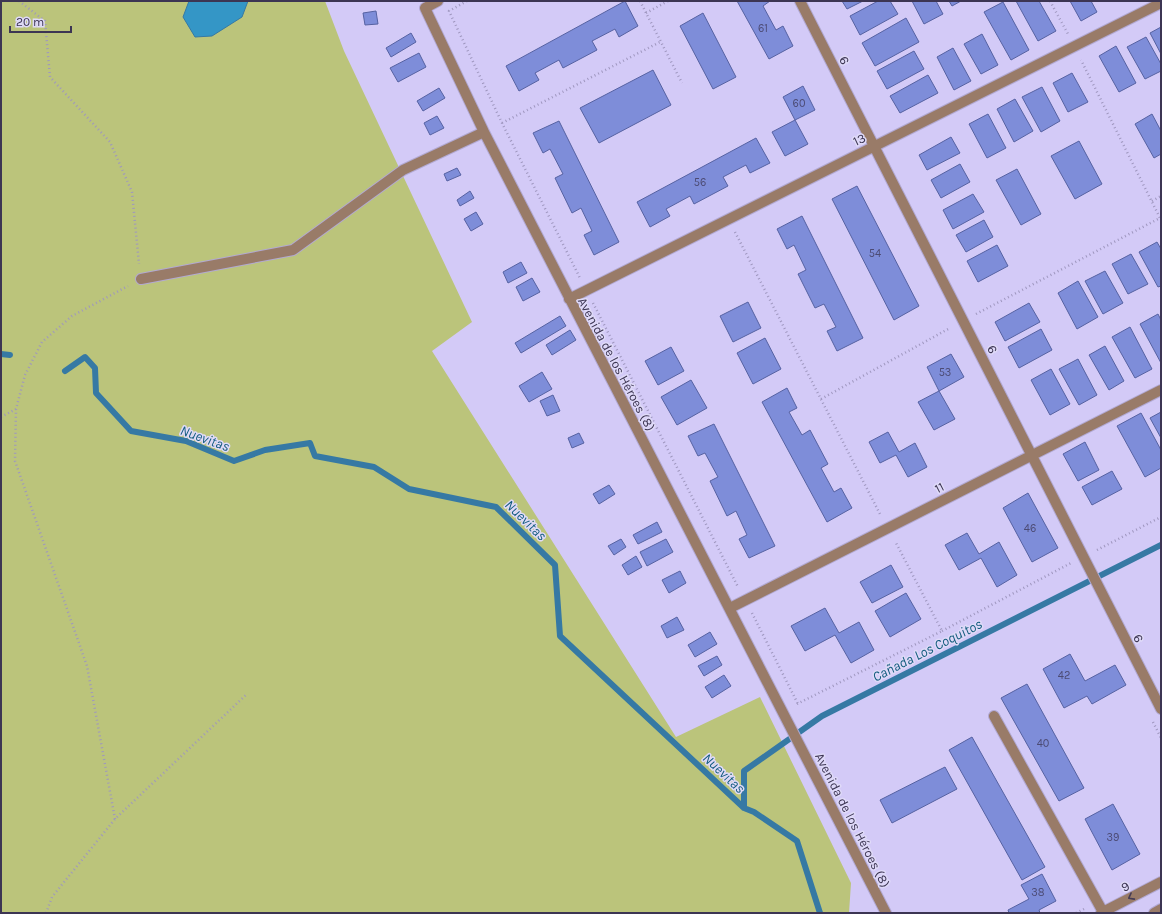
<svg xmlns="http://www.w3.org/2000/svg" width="1162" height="914" font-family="Karla,sans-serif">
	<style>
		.green { fill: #bbc47b }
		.water { fill: #3496c6; stroke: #3679a4 }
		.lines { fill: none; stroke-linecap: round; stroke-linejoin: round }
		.stream { stroke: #3679a4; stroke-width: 6 }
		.building { fill: #7e8dd9; stroke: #5662a2 }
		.minor-casing { stroke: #b2a9d3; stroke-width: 12 }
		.path { stroke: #9f97bf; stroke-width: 2.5; stroke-dasharray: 1 3; stroke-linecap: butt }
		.minor { stroke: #997b68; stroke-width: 10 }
		.oneway { stroke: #453c55 }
		.labels { text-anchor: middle; stroke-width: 3; stroke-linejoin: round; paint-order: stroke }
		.number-label { font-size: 11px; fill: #4c4b74 }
		.street-label { font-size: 13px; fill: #3c3553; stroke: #dfdaf8 }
		.water-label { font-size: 14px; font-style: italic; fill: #135c7e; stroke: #dfdaf8 }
	</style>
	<rect width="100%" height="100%" fill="#d3caf7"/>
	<path class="green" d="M1,1H325L344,51L472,322L432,351L676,737L760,697L851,883L849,913H1Z"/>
	<path class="water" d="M189,1H248L242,17L212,36L195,37L183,17Z"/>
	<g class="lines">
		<path class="stream" d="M1,354L10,355
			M65,371L85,357L95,368L96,393L131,431L186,441L234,461L265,450L310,443L315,456L374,467L409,489L496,507L555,565L560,636L744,808L754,812L797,841L820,913
			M744,808V771L822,716L1161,545"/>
	</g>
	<path class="building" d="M625,1L638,26L619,37L615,29L592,41L597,50L563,68L559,60L535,73L539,80L519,91L506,66Z
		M737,1H770L763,6L776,30L783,26L793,46L769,59Z
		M842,1H863L847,9Z
		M878,1H890L898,14L860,35L850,16Z
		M912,1H936L943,14L924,24Z
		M949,1H961L952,6Z
		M1016,1H1039L1056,31L1038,41Z
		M1070,1H1091L1097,12L1081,21Z
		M1003,2L1029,50L1011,60L984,12Z
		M376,11L378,24L365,25L363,13Z
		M703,13L736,77L713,89L680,26Z
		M906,18L919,42L875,66L862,43Z
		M1161,27V54L1150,33Z
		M411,33L416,42L391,57L386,48Z
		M982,34L998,65L981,74L964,44Z
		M1146,37L1161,64V71L1145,79L1127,47Z
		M1116,46L1136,83L1119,92L1099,56Z
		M953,48L971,81L954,90L937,57Z
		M914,51L924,69L887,89L877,71Z
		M419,53L426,67L398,82L390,68Z
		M653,70L671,105L599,143L580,108Z
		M1072,73L1088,102L1068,112L1053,83Z
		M928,75L938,93L900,113L890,96Z
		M803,86L815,110L795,120L783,97Z
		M1042,87L1060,121L1041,132L1022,97Z
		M439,88L445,98L423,111L417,101Z
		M1015,99L1033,131L1014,142L997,109Z
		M988,114L1006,148L987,158L969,124Z
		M1152,114L1161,131V154L1154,158L1135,124Z
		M437,116L444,128L430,135L424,123Z
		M795,120L808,144L785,156L772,132Z
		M559,121L619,242L594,255L584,235L592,231L581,208L572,213L555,178L563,174L550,149L543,153L533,133Z
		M951,137L960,153L927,170L919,155Z
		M756,138L770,163L750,173L746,165L723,177L728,186L694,204L690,196L666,209L670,216L650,227L637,202Z
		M1079,141L1102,184L1075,199L1051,156Z
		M960,164L970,182L941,198L931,180Z
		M457,168L461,175L447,181L444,174Z
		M1017,169L1041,214L1021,225L996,180Z
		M857,186L919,306L894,320L832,199Z
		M470,191L474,198L460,206L457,200Z
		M973,194L984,212L953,229L943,210Z
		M476,212L483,224L471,231L464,219Z
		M802,216L863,338L837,351L827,331L836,327L824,304L815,308L798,274L806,270L794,245L787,249L777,229Z
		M984,220L993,237L966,252L956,235Z
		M1157,242L1161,249V286L1158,287L1139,252Z
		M997,245L1008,266L978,282L967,261Z
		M1131,254L1148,284L1128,294L1112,264Z
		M521,262L527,273L508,283L503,272Z
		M1105,271L1123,303L1103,314L1085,281Z
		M532,278L540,292L523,301L516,287Z
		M1078,281L1098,317L1077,329L1058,293Z
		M748,302L761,328L733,342L720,316Z
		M1029,303L1040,322L1005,341L995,322Z
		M1158,314L1161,320V363L1140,324Z
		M560,316L566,326L521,353L515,343Z
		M1130,327L1152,369L1135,378L1112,337Z
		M1041,329L1052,350L1019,368L1008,347Z
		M570,330L576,340L552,355L546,345Z
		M765,338L781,369L753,384L737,353Z
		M1105,346L1124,381L1109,390L1089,355Z
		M671,347L684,371L658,385L645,361Z
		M951,354L964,377L939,391L927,367Z
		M1078,359L1097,395L1079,405L1059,369Z
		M1051,369L1070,404L1050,415L1031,380Z
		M542,372L552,389L529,402L519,386Z
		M691,380L707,408L677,425L661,397Z
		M787,388L797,408L789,412L802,435L810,430L828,464L821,468L834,492L841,488L852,508L827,522L762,402Z
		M939,391L955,419L934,430L918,402Z
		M553,395L560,411L547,416L540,401Z
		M1161,412V438L1150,418Z
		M1141,413L1161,450V468L1145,477L1117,426Z
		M714,424L775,546L749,558L739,539L747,535L736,511L727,516L710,481L718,477L705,453L698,456L688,436Z
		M888,432L899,452L915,443L927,467L908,477L896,455L880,463L869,442Z
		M579,433L584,443L572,448L568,438Z
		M1085,442L1099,470L1078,481L1063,454Z
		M1112,471L1122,489L1092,505L1082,487Z
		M609,485L615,494L599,504L593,494Z
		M1028,493L1058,548L1032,562L1003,508Z
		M657,522L662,532L638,544L633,535Z
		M967,533L979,554L999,542L1017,575L997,587L981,558L959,570L945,545Z
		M621,539L626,547L614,555L608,546Z
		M666,539L673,552L647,566L640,552Z
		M636,556L642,567L628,575L622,565Z
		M891,565L903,587L872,603L860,582Z
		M680,571L686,583L669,593L662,580Z
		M906,593L921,619L890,637L875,611Z
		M825,608L839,633L859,622L874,650L851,663L835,635L805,651L791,626Z
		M677,617L684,630L667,638L661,626Z
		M710,632L717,644L695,657L688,645Z
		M1070,654L1085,681L1115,665L1126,685L1092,704L1087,696L1064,708L1043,669Z
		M717,656L722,665L704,676L698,666Z
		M724,675L731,686L712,698L705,687Z
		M1027,684L1084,788L1059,801L1001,698Z
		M972,737L1045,867L1022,880L949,750Z
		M945,767L957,789L892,823L880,800Z
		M1113,804L1140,854L1112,870L1085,819Z
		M1042,874L1056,901L1039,910L1040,913H1009L1008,910L1029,899L1021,885Z"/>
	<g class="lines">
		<defs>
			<path id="minor" d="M438,1L425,8L484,132L886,913
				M800,1L1161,709
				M141,279L293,250L403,170L484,132
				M569,299L1161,3
				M730,608L1161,390
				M994,716L1103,912
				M1101,913L1161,882
				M1154,913L1161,909"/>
		</defs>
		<use href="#minor" class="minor-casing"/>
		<path class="path" d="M19,1L45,21L50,77L110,142L132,192L139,264
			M467,1L449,11L502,123L580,278
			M640,1L682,83
			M1050,1L1068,34
			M646,13L668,1
			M502,123L662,41
			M1152,201L1161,196
			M735,232L881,516
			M593,303L738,587
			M976,314L1160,218L1081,60
			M821,399L950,328
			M1,417L16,409
			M1097,550L1161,517
			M752,613L798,704
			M942,631L1071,563
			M797,704L942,631L895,541
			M1153,722L1161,738
			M115,819L87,666L15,461L16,409L25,375L42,342L72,316L128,286
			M46,913L52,897L115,819L247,694
			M1076,913L1084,909"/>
		<use href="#minor" class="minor"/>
	</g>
	<defs><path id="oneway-chevron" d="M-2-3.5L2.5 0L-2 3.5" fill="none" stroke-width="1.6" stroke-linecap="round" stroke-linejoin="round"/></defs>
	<use class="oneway" href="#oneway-chevron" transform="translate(1131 897) rotate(152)"/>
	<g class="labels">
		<g class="number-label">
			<text x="763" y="32">61</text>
			<text x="799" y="107">60</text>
			<text x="700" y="186">56</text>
			<text x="875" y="257">54</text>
			<text x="945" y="376">53</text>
			<text x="1030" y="532">46</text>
			<text x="1064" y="679">42</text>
			<text x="1043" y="747">40</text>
			<text x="1113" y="841">39</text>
			<text x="1038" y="896">38</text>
		</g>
		<g class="street-label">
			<text transform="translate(845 60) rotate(63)" y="5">6</text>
			<text transform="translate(859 139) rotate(-26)" y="5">13</text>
			<text transform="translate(993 349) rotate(63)" y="5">6</text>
			<text transform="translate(617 364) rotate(62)" y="5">Avenida de los Héroes (8)</text>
			<text transform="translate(939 487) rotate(-27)" y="5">11</text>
			<text transform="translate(1139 638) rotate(63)" y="5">6</text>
			<text transform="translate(853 820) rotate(63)" y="5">Avenida de los Héroes (8)</text>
			<text transform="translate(1125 886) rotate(-28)" y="5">9</text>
		</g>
		<g class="water-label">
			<text transform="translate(205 438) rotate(20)" y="5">Nuevitas</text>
			<text transform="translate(526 520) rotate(44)" y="5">Nuevitas</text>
			<text transform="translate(927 650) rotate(-27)" y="5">Cañada Los Coquitos</text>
			<text transform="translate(724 773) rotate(43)" y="5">Nuevitas</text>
		</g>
	</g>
	<rect width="1162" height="914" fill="none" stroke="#3c3553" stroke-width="4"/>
	<path d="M10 26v6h61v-6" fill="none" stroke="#3c3553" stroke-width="2"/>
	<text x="16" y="26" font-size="12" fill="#3c3553" stroke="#dfdaf8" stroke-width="3" paint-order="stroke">20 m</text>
</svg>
